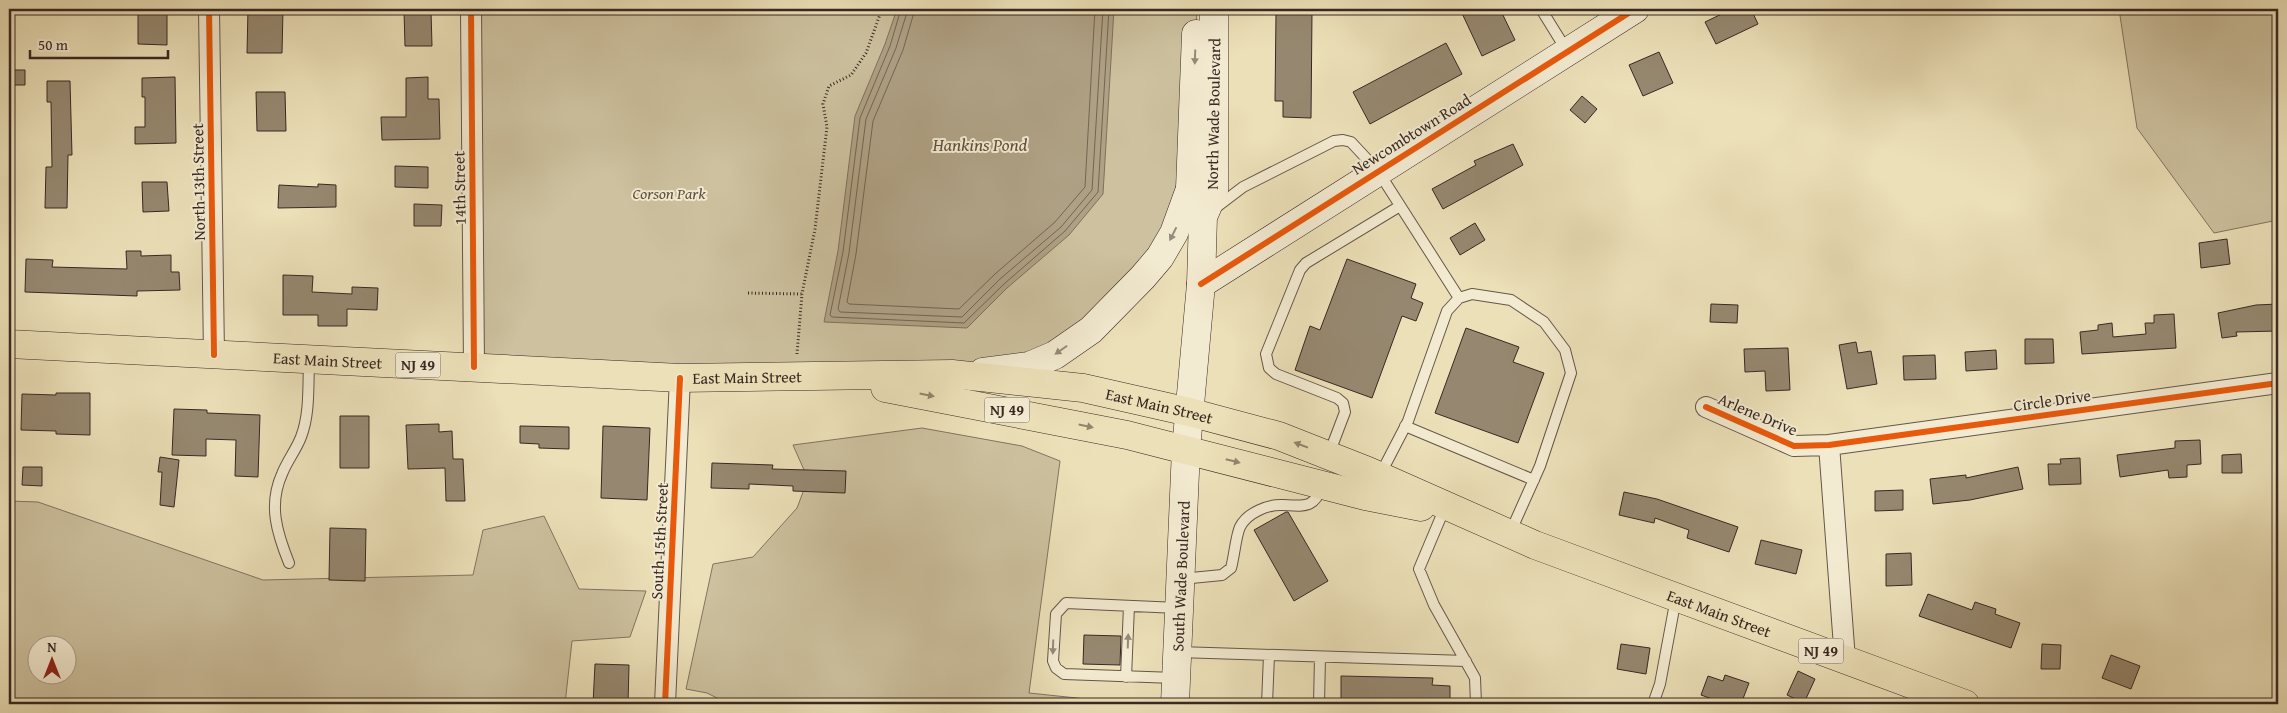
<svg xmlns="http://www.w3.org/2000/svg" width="2287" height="713" font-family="'Gentium Book Plus',serif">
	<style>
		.green { fill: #cdc19f; stroke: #827461; fill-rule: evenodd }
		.water { fill: #afa185; stroke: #7f715e }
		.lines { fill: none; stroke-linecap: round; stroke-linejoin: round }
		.shore { stroke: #746454; stroke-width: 1 }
		.building { fill: #968870; stroke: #382823 }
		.lane-casing { stroke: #655648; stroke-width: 12 }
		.street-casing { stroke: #655648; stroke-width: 22 }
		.secondary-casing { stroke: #382823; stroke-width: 29 }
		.highway-casing { stroke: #382823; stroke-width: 29 }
		.path { stroke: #382823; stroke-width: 3; stroke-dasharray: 1 2.5; stroke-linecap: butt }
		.lane { stroke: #f3ebd1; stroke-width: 10 }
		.street { stroke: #f3ebd1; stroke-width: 20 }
		.secondary { stroke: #f3ebd1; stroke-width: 28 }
		.highway { stroke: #ece0b8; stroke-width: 28 }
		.cycleway-casing { stroke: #f3ebd1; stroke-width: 9 }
		.cycleway { stroke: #e8590c; stroke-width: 6 }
		.oneway { fill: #968a7a }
		.oneway2 { fill: #92846e }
		.labels { text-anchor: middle; stroke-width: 4; stroke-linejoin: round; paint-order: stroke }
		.shield { fill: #f3ebd1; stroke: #706257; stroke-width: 1 }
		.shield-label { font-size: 15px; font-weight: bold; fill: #382823 }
		.street-label { font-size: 16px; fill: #382823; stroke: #f3ebd1 }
		.park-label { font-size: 16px; font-style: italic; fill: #5d4e42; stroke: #f3ebd1 }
		.water-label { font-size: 18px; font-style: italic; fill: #5c4c40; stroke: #f3ebd1 }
	</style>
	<rect width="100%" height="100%" fill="#ece0b8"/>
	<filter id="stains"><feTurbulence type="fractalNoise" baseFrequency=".004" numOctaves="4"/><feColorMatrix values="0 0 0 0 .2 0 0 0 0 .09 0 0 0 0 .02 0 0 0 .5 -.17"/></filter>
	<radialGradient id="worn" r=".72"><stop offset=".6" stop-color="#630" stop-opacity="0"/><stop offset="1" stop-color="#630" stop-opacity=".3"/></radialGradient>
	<path class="green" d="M471,9H1197L1190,189L1160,257L1029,366L474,367Z
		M2119,9H2278V220L2214,233L2137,128Z
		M922,428L1022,446L1060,461L1029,693L1134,704H729L707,693L686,689L713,564L753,557L797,508L808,479L793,445Z
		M9,501L38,502L263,580L473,575L483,530L544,516L579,589L646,591L630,637L572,641L565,704H9ZM38,646H68V676H38Z"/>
	<path class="water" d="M897,9H1114L1103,194L1069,235L1007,288L967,328L824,322L838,251L855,116L885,44Z"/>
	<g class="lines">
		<path class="shore" d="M901,9L890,46L860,118L843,252L830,315L832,317L964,323L1004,284L1065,231L1098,192L1109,9
			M908,9L896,48L866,119L849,253L838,309L840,312L962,317L1000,279L1061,227L1092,190L1103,9
			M915,9L903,50L873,121L856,254L847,302L849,304L959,309L995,274L1055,222L1085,187L1095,9"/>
	</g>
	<path class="building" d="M248,9H283L282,53H247Z
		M1460,9H1500L1515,40L1482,56Z
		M1732,9H1751L1758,24L1716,44L1705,22Z
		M404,11H431L432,46H405Z
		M1276,13H1312L1311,118L1283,117V101H1275Z
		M138,14H167V45L138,44Z
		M1446,43L1462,74L1370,124L1353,92Z
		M1659,52L1673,83L1643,96L1629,65Z
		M9,70H25V85H9Z
		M175,77L176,143L135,144V127H145V97H142V78Z
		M428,77V99H439L440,139L382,140L381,117H406V78Z
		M47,81H70L72,155H68L67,208H45L46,167H52L51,102H47Z
		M256,92H285L286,131H257Z
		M1582,96L1597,109L1585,123L1570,110Z
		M1513,144L1523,165L1443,209L1432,189L1476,165L1474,161Z
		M395,166L428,167V188L395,187Z
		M142,182H167L169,211L143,212Z
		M318,184L336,185V207L278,208L279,185L318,187Z
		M414,204L442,205L441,226H414Z
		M1475,223L1485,240L1460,255L1450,238Z
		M2227,239L2230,264L2201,268L2199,243Z
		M126,251H141V256L171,255V272H179L180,290L137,291V296L25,292L26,259L53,260L52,267L127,269Z
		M1347,259L1416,284L1411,298L1423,303L1416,321L1402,316L1372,398L1295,370L1310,326L1320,330Z
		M283,275L313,276L312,292L352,294V287L378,288L377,310L347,309V326H318V315H283Z
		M1711,304L1738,305L1737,323L1710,322Z
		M2278,304V331L2236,332L2237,336L2222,338L2218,313L2256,305Z
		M2174,314L2176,348L2082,354L2080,332L2098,330V325L2112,323L2113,337L2146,334L2145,323H2154V315Z
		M1466,328L1519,347L1513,362L1544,373L1518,443L1435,413Z
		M2025,339H2053L2054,363L2025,364Z
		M1856,342L1858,353L1871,351L1877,384L1847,389L1839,345Z
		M1788,348L1790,390L1766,391L1765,371L1745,372L1744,349Z
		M1996,350L1997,369L1966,371L1965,352Z
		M1935,355L1936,379L1904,380L1903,356Z
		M56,393H90V435L56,434V431L21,430L22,394L56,395Z
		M174,409L207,410V413L260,415L258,477L235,476L236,440L206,439V456L172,455Z
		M340,416H369V468H340Z
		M439,424V432L452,431L453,459H463L465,501H446L445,468L408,469L406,425Z
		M520,426L569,427V449L539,448V444L520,443Z
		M603,426L650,428L647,500L601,498Z
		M2200,440L2201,464L2187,465V477L2169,478L2168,470L2120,477L2117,455L2175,448V441Z
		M2241,454L2242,473H2222V455Z
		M160,457L179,460L174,507L160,505L162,472H158Z
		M2080,458L2081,484L2049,485L2048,464H2061L2060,459Z
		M712,463L773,465L772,469L846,471L845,493L793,491V486L749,484V489L711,488Z
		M23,467H42V486L22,485Z
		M2018,467L2023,489L1970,500L1933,504L1930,479L1966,475V478Z
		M1903,490V510L1875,511V491Z
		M1624,492L1657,499L1738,527L1729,552L1687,538L1689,530L1655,518L1654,523L1619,515Z
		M1286,512H1288L1328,581L1294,601L1254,530Z
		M330,528L366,529L365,581L329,580Z
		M1761,540L1802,550L1796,574L1755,564Z
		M1911,553L1912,585L1886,586V554Z
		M1928,594L1972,610L1975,602L1996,609L1995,614L2020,623L2011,648L1919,616Z
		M1084,635L1121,636L1120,665L1083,664Z
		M1621,644L1650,648L1646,674L1617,669Z
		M2042,644L2061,645L2060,669H2041Z
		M2111,655L2140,666L2131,689L2102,678Z
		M595,664L629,665L628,704H593Z
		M1798,671L1815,679L1804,703L1787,695Z
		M1725,675L1749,683L1741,704H1726L1701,695L1708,676L1723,681Z
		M1341,676L1433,678L1432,685L1450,686V704H1341Z"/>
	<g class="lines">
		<defs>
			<path id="lane" d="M1541,9L1567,51
				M1214,209L1243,187L1334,141L1343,140L1351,142L1378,171L1459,298
				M1405,426L1534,480
				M1329,454L1345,412L1343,403L1337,398L1276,374L1269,368L1266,354L1300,270L1306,263L1400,206
				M1380,475L1408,421L1447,311L1459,298L1472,294L1511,300L1544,322L1565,350L1571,373L1540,466L1510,533
				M1443,512L1419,569L1434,605L1475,678L1476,704
				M289,563C277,533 268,505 282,474C287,461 296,450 301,437C310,414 308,385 309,361
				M1181,579L1222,575L1231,568C1234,558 1236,535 1240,527C1247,513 1268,504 1283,505C1304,506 1315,509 1322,485
				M1178,652L1466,661
				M1126,677L1129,606
				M1175,678L1064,674L1056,668L1053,661L1056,614L1066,603L1178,608
				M1267,704L1269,655
				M1319,704L1320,657
				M1653,704L1660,684L1676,598"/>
			<path id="street" d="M209,9L214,355
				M471,9L474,367
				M1706,407L1794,446L1829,445L2278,383
				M1829,445L1845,660
				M665,704L680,378"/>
			<g id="secondary">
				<path d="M1196,34L1190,189L1197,204"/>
				<path d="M1201,284L1635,9"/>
				<path d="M983,372L1029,366L1055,355L1091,330L1143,277L1160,257L1174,233L1190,189"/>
				<path id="s1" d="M1175,704L1186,449L1201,284L1203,217L1214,191V9"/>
			</g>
			<g id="highway">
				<path id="s2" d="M9,344L680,378L952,374L1083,388L1189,412L1279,436L1368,471L1535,545L1965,704"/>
				<path d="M885,388L1127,435L1365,496L1421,507"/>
			</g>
		</defs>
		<use href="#lane" class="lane-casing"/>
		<use href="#street" class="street-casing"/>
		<use href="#secondary" class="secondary-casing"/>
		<use href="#highway" class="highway-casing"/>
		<path class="path" d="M748,293L802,294
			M797,354L802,294L815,229L827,127L823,104L829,86L851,75L866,53L882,9"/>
		<use href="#lane" class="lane"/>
		<use href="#street" class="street"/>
		<use href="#secondary" class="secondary"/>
		<use href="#highway" class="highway"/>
		<defs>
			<path id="cycleway" d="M209,9L214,355
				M471,9L474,367
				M1201,284L1635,9
				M1706,407L1794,446L1829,445L2278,383
				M665,704L680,378"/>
		</defs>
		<use href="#cycleway" class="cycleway-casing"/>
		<use href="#cycleway" class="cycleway"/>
	</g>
	<defs><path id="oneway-solid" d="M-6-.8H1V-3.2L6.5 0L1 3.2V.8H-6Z" transform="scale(1.25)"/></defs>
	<g class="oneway">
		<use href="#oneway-solid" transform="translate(1195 57) rotate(92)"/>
		<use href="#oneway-solid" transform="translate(1173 234) rotate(117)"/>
		<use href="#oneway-solid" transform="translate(1061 350) rotate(145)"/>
		<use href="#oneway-solid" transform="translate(1128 641) rotate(-88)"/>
		<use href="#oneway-solid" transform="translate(1053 647) rotate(92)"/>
	</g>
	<g class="oneway2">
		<use href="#oneway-solid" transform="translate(927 395) rotate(11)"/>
		<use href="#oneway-solid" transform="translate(1086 426) rotate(12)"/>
		<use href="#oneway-solid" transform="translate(1301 445) rotate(-159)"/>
		<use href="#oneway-solid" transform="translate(1233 461) rotate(14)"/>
	</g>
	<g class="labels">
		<g class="shield">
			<rect x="395.5" y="352.5" width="45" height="25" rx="4"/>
			<rect x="984.5" y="397.5" width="45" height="25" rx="4"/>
			<rect x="1798.5" y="638.5" width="45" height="25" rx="4"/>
		</g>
		<g class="shield-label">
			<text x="418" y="370">NJ 49</text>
			<text x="1007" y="415">NJ 49</text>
			<text x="1821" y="656">NJ 49</text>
		</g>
		<g class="street-label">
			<text transform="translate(1213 114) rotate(-89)" y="6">North Wade Boulevard</text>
			<text transform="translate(1411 134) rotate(-32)" y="6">Newcombtown Road</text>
			<text transform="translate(198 182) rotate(-91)" y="6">North 13th Street</text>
			<text transform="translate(459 188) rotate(-91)" y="6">14th Street</text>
			<text dy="6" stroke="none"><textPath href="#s2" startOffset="319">East Main Street</textPath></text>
			<text dy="6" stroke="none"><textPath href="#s2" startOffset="739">East Main Street</textPath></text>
			<text transform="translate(2052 400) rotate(-8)" y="6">Circle Drive</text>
			<text dy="6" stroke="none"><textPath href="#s2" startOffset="1154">East Main Street</textPath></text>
			<text transform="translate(1758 414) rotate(23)" y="6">Arlene Drive</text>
			<text transform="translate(659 541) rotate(-87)" y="6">South 15th Street</text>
			<text dy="6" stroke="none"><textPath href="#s1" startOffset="128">South Wade Boulevard</textPath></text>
			<text dy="6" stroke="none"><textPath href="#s2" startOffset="1752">East Main Street</textPath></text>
		</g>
		<g class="park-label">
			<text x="669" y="199">Corson Park</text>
		</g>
		<g class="water-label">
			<text x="980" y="151">Hankins Pond</text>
		</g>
	</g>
	<rect width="2287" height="713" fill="none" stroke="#ece0b8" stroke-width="30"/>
	<rect x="10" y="10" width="2267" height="693" fill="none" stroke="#382823" stroke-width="2.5"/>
	<rect x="15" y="15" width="2257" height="683" fill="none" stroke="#382823"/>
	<g transform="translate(52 660)"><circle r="24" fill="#f3ebd1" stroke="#a89d8b"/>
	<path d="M0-4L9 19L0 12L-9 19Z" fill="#8f2418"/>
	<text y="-8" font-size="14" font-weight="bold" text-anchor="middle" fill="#382823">N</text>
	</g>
	<path d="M30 50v8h138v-8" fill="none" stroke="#382823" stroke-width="2.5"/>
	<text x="38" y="50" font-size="15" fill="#382823" stroke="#f3ebd1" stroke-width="4" paint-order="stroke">50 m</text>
	<rect width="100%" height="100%" filter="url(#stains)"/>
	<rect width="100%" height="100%" fill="url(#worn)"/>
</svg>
